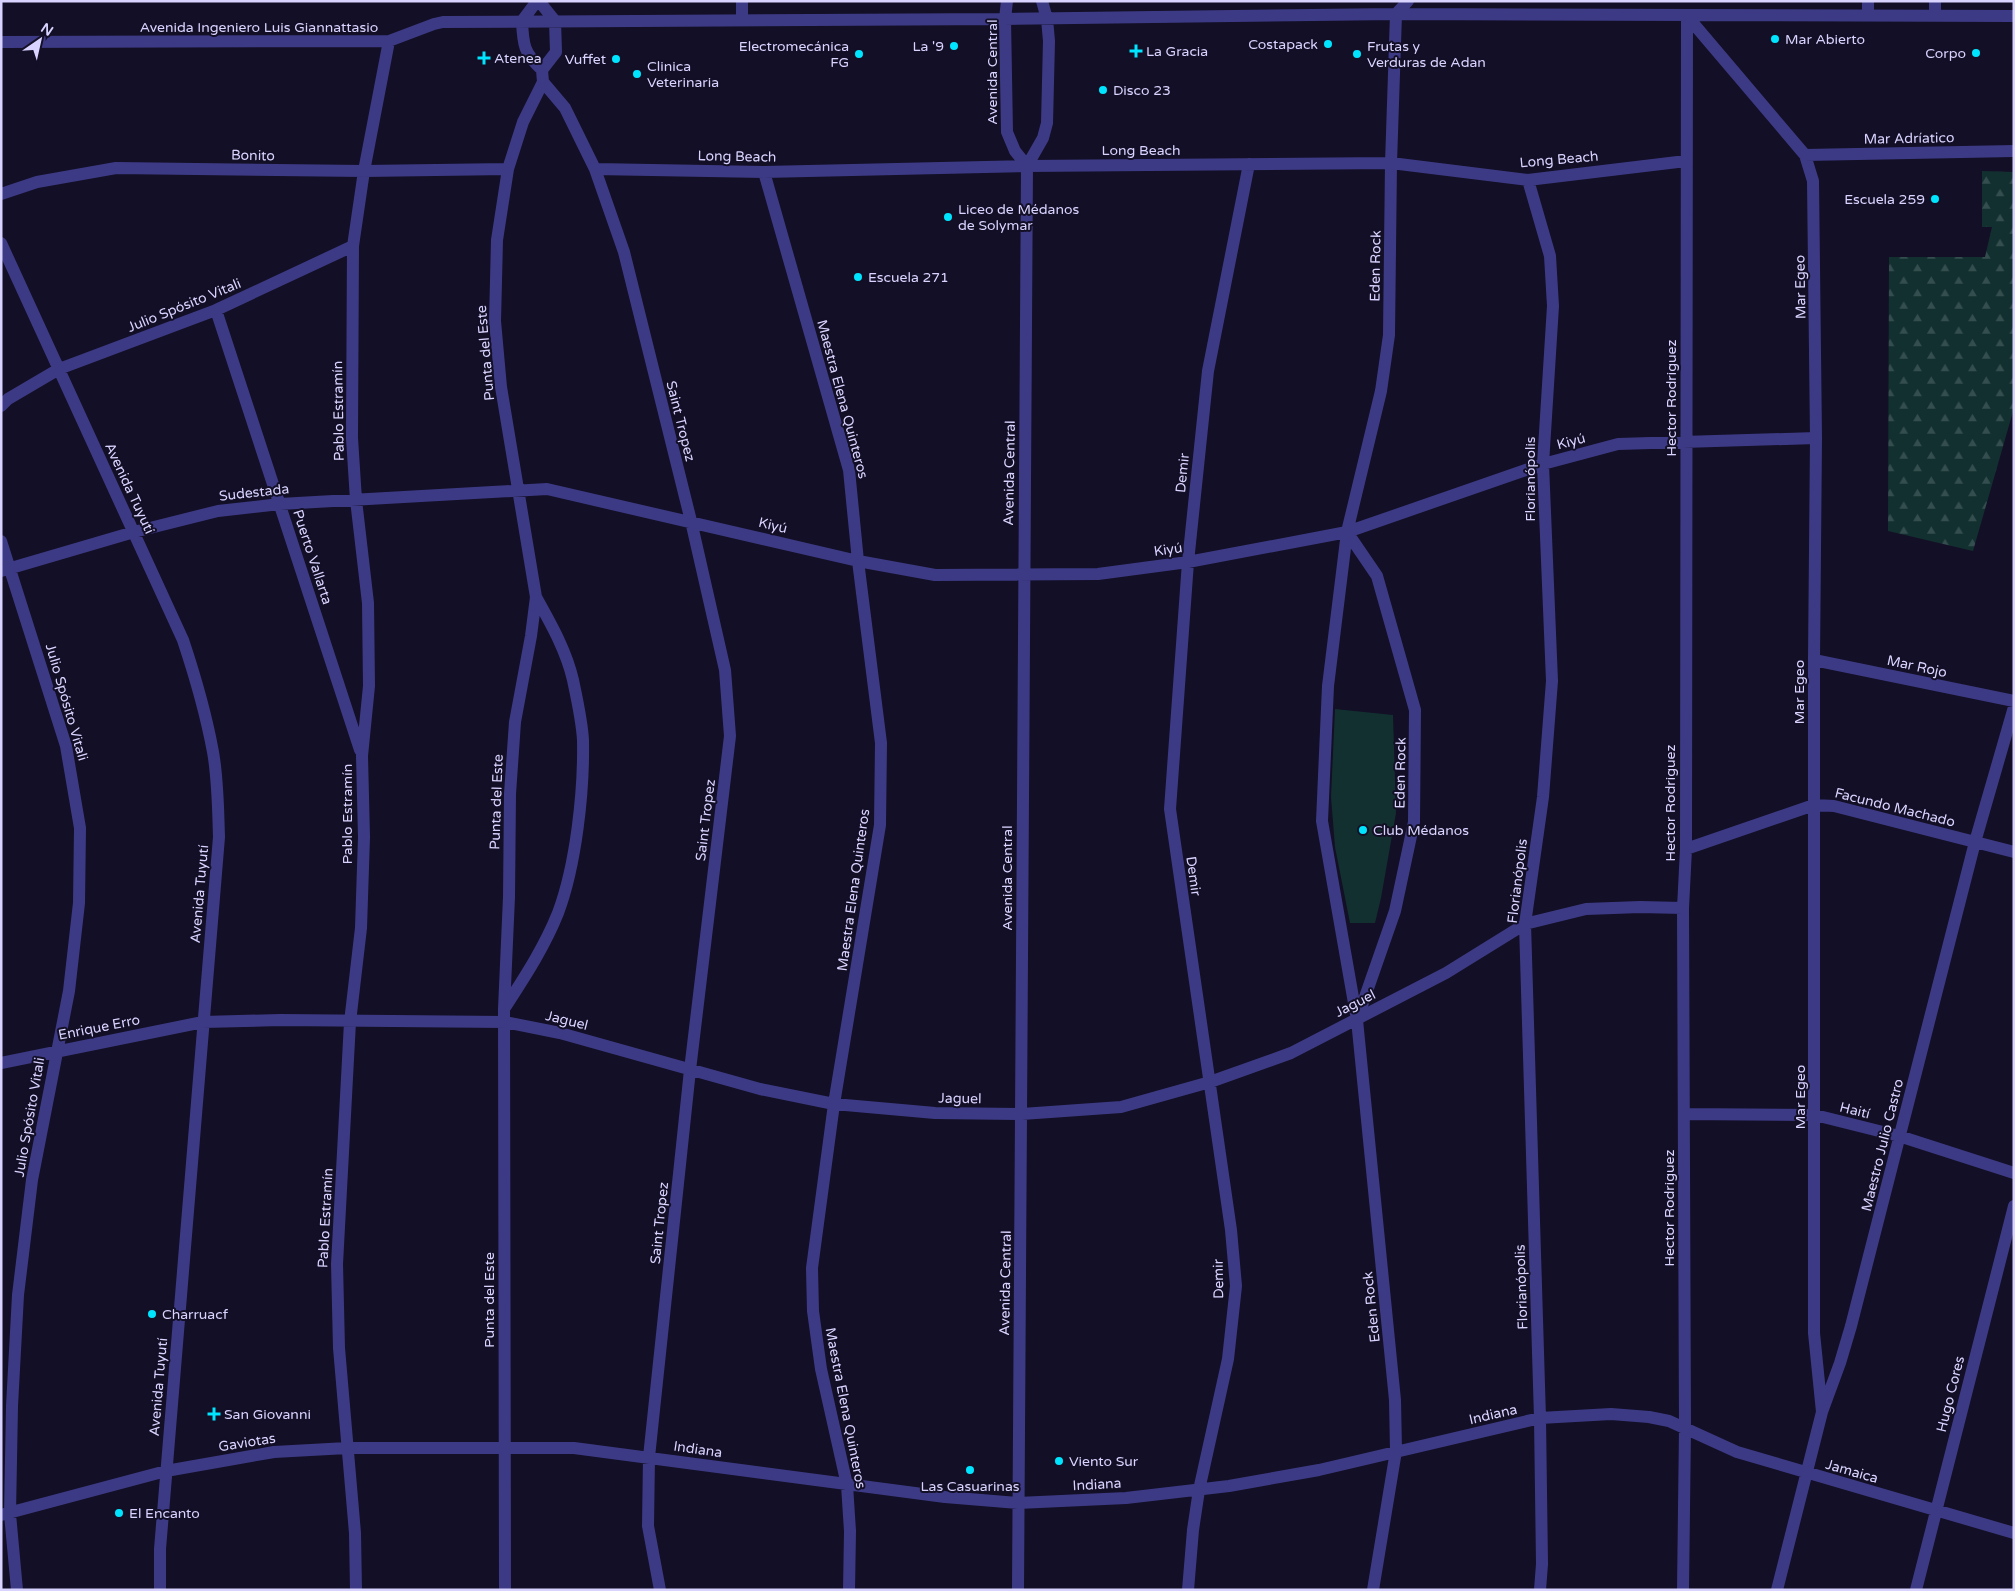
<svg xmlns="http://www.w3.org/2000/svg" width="2015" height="1591" font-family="'Varela Round',sans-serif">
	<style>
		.forest { fill: url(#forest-firs) }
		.green { fill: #12302f }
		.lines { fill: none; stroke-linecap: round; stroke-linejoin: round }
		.minor { stroke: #3d3a85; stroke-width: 12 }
		.poi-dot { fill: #00e5ff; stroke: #130f26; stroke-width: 2 }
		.labels { text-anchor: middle; stroke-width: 4; stroke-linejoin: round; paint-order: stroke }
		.street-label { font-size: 14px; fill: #d9d4ff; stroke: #130f26 }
		.poi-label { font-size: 14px; fill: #d9d4ff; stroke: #130f26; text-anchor: start }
	</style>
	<defs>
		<pattern id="forest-firs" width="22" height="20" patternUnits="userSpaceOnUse" patternTransform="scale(1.25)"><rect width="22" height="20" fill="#12302f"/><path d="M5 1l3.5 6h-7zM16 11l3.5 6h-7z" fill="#344d4e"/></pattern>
	</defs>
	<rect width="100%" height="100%" fill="#130f26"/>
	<path class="forest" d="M1982,171L2014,172V408L1973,551L1888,531L1889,257H1985L1992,227H1982Z"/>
	<path class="green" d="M1335,709L1393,715L1396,813L1381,898L1375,923H1350L1335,847L1331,797Z"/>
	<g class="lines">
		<path class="minor" d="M539,1L555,21L556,52L542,70
			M742,1V20
			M1007,1L1005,19L1007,132L1015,151L1027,166
			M1935,1V16
			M1687,16L1805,155L1813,181L1816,438L1814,660V1333L1822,1412
			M1868,16V1
			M1,42L389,41L434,24L443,22L1005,19L1396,14L2014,16
			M543,82L565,108L595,169L624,252L691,521L725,670L730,736L690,1070L649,1457L648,1526L660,1590
			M1805,155L2014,151
			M595,169L764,172L1027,166L1391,163L1528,180L1686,161
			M764,172L849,470L858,561L881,743L880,825L834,1104L812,1268L813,1311L821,1369L847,1485L850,1531L849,1590
			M1528,180L1550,256L1553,306L1543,464L1552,681L1543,797L1525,924L1540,1418L1542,1564L1540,1590
			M1,194L37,182L116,168L364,171L508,169
			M1,243L183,640C195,676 206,714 213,752C218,780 218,808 219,837L160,1549V1590
			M216,310L360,750
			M1,406L8,399L59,369L216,310L353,246
			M1347,532L1377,576L1415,710L1414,822L1395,911L1358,1017
			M1,541L66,746L80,828L79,903L69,991L32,1180L18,1295L12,1406L10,1514L17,1590
			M1,571L134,532L218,511L280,504L547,489L858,561L935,575L1098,574L1188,562L1347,532L1543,464L1618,444L1816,438
			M1814,660L2014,701
			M1686,849L1814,805L1834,806L2014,852
			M504,1009C524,978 544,948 558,913C576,865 584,792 583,740C582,721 577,699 573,680C566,650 551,624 536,597
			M1,1063L203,1022L280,1020L505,1022L560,1033L760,1089L834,1104L935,1113L1022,1114L1121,1107L1210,1082L1291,1053L1446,973L1525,924L1586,909L1640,907L1683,908
			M1684,1114L1815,1115L1899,1136L2014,1173
			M1,1515L166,1471L274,1452L347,1448H574L945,1497L1018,1503L1126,1498L1229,1486L1319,1470L1540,1418L1611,1414L1649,1417L1669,1421L1737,1452L2014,1533
			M356,1590L355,1533L339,1348L337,1264L350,1022L361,928L364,837L362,756L369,686L368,603L356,500L352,438L353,246L364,171L389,41
			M505,1590L504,1009L509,897L510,794L515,722L531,636L536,597L501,387L495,321L497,240L508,169L523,122L543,82L542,70C524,53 523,45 522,21L537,1
			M1018,1590L1027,166L1043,138L1047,123L1049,41L1047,19L1042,1
			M1188,1590L1193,1530L1199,1490L1228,1359L1236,1286L1231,1230L1170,809L1188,562L1208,371L1249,164
			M1373,1590L1396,1451L1395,1400L1357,1020L1322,821L1328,686L1347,532L1381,391L1389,335L1391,163L1396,14L1408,1
			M1683,1590L1685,1428L1683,908L1686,849L1687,16
			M1777,1590L1822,1412L1840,1363L1851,1326L1975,842L2014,707
			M1916,1590L2014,1206"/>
	</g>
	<g class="poi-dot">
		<circle cx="1775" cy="39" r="5"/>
		<circle cx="1328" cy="44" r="5"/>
		<circle cx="954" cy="46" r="5"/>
		<path d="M1133.5 43.5h5v5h5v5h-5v5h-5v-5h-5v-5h5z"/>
		<circle cx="1976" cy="53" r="5"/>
		<circle cx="859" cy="54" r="5"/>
		<circle cx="1357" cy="54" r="5"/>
		<path d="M481.5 50.5h5v5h5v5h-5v5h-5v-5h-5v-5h5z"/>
		<circle cx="616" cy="59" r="5"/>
		<circle cx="637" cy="74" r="5"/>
		<circle cx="1103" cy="90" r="5"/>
		<circle cx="1935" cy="199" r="5"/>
		<circle cx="948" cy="217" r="5"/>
		<circle cx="858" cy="277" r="5"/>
		<circle cx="1363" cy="830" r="5"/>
		<circle cx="152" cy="1314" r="5"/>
		<path d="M211.5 1406.5h5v5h5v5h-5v5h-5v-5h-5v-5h5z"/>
		<circle cx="1059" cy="1461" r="5"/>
		<circle cx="970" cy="1470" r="5"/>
		<circle cx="119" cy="1513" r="5"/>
	</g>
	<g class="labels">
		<g class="street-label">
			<text x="259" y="32">Avenida Ingeniero Luis Giannattasio</text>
			<text transform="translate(992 72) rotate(-90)" y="5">Avenida Central</text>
			<text transform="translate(1909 138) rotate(-1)" y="5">Mar Adríatico</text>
			<text x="1141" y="155">Long Beach</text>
			<text transform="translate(253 155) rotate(1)" y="5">Bonito</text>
			<text transform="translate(737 156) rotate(1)" y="5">Long Beach</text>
			<text transform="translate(1559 159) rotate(-5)" y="5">Long Beach</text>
			<text transform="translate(1375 266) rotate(-89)" y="5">Eden Rock</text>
			<text transform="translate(1800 287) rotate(-91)" y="5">Mar Egeo</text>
			<text transform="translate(184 305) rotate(-22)" y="5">Julio Spósito Vitali</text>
			<text transform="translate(485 353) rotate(-95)" y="5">Punta del Este</text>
			<text transform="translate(1671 398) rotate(-90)" y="5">Hector Rodriguez</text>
			<text transform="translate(843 399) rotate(75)" y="5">Maestra Elena Quinteros</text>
			<text transform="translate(338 411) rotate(-91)" y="5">Pablo Estramín</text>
			<text transform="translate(681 421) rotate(76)" y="5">Saint Tropez</text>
			<text transform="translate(1571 441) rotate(-15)" y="5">Kiyú</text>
			<text transform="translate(1009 473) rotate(-89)" y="5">Avenida Central</text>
			<text transform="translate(1182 473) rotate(-84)" y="5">Demir</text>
			<text transform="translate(1530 479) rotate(-90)" y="5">Florianópolis</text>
			<text transform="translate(130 488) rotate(65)" y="5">Avenida Tuyutí</text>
			<text transform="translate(254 492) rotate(-6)" y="5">Sudestada</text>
			<text transform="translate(773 525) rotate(13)" y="5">Kiyú</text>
			<text transform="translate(1168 549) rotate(-8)" y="5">Kiyú</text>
			<text transform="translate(313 557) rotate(72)" y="5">Puerto Vallarta</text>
			<text transform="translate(1917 666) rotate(12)" y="5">Mar Rojo</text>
			<text transform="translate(1799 692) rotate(-90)" y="5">Mar Egeo</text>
			<text transform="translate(67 702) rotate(74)" y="5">Julio Spósito Vitali</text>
			<text transform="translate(1400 773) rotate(-89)" y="5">Eden Rock</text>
			<text transform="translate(496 802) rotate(-88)" y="5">Punta del Este</text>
			<text transform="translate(1670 803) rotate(-90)" y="5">Hector Rodriguez</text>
			<text transform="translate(1895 807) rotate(14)" y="5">Facundo Machado</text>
			<text transform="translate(347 814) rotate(-90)" y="5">Pablo Estramín</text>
			<text transform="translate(705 820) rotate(-83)" y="5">Saint Tropez</text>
			<text transform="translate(1194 876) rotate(82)" y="5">Demir</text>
			<text transform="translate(1007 878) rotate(-90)" y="5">Avenida Central</text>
			<text transform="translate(1517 881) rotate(-83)" y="5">Florianópolis</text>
			<text transform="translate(853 890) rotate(-82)" y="5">Maestra Elena Quinteros</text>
			<text transform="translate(199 894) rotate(-85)" y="5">Avenida Tuyutí</text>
			<text transform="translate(1355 1003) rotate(-27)" y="5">Jaguel</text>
			<text transform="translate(567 1020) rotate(14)" y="5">Jaguel</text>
			<text transform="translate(99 1027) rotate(-11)" y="5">Enrique Erro</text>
			<text transform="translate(1800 1097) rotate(-90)" y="5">Mar Egeo</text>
			<text transform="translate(960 1098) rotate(1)" y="5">Jaguel</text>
			<text transform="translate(1855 1110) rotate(14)" y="5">Haití</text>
			<text transform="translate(29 1117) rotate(-80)" y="5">Julio Spósito Vitali</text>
			<text transform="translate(1882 1145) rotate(-76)" y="5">Maestro Julio Castro</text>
			<text transform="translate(1669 1208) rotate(-90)" y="5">Hector Rodriguez</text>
			<text transform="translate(325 1218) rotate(-87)" y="5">Pablo Estramín</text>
			<text transform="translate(659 1223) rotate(-84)" y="5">Saint Tropez</text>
			<text transform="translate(1218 1279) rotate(-91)" y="5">Demir</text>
			<text transform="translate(1005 1283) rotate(-89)" y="5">Avenida Central</text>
			<text transform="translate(1521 1287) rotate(-92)" y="5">Florianópolis</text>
			<text transform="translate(489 1300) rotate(-90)" y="5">Punta del Este</text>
			<text transform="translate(1371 1307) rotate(-96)" y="5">Eden Rock</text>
			<text transform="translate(158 1387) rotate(-85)" y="5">Avenida Tuyutí</text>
			<text transform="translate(1950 1394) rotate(-76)" y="5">Hugo Cores</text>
			<text transform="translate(846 1408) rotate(79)" y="5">Maestra Elena Quinteros</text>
			<text transform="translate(1493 1414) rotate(-13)" y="5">Indiana</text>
			<text transform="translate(247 1442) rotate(-9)" y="5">Gaviotas</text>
			<text transform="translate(698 1449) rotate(8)" y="5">Indiana</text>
			<text transform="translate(1852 1471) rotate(16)" y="5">Jamaica</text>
			<text transform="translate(1097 1484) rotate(-3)" y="5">Indiana</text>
		</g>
		<g class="poi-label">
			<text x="1785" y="44">Mar Abierto</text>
			<text x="1318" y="49" text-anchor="end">Costapack</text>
			<text x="849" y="51" text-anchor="end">Electromecánica<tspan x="849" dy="16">FG</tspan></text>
			<text x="944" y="51" text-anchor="end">La '9</text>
			<text x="1367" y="51">Frutas y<tspan x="1367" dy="16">Verduras de Adan</tspan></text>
			<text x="1146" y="56">La Gracia</text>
			<text x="1966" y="58" text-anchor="end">Corpo</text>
			<text x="494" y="63">Atenea</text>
			<text x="606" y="64" text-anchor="end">Vuffet</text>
			<text x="647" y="71">Clinica<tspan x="647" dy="16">Veterinaria</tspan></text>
			<text x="1113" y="95">Disco 23</text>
			<text x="1925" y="204" text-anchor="end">Escuela 259</text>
			<text x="958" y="214">Liceo de Médanos<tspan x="958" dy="16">de Solymar</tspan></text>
			<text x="868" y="282">Escuela 271</text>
			<text x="1373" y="835">Club Médanos</text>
			<text x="162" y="1319">Charruacf</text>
			<text x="224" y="1419">San Giovanni</text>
			<text x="1069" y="1466">Viento Sur</text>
			<text x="970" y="1491" text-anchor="middle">Las Casuarinas</text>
			<text x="129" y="1518">El Encanto</text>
		</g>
	</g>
	<rect width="2015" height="1591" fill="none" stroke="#d9d4ff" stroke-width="5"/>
	<g transform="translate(40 40) rotate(34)" stroke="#130f26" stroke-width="4" paint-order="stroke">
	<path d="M0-4L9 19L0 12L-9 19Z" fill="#d9d4ff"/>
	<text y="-8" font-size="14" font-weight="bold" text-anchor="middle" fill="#d9d4ff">N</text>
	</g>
</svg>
